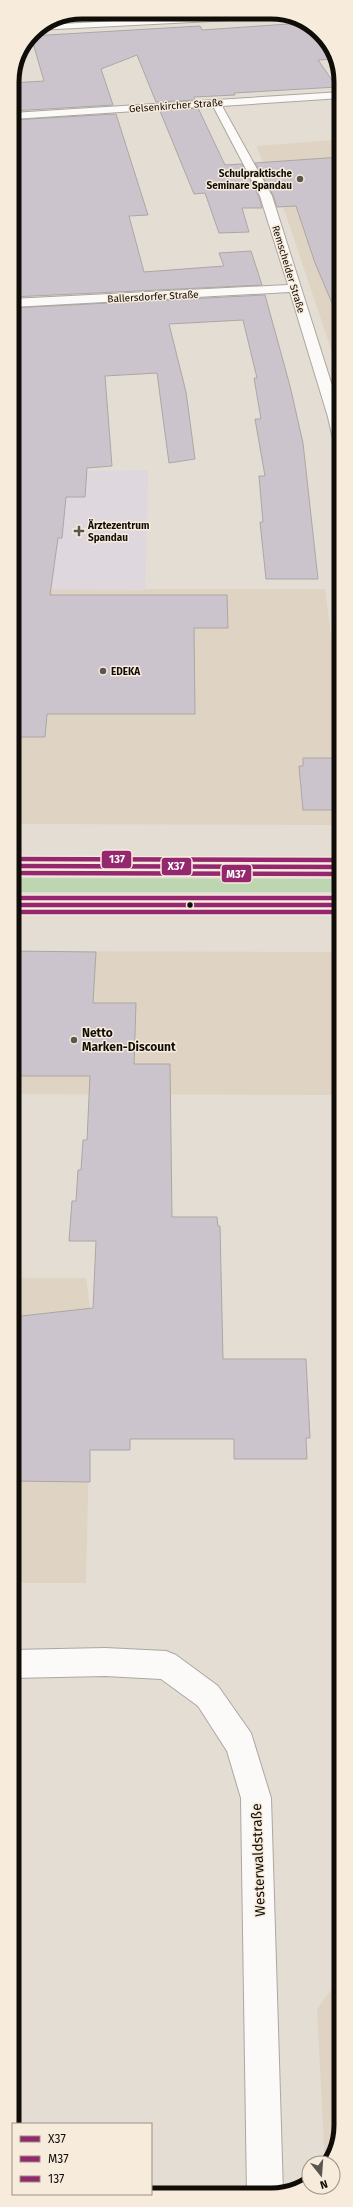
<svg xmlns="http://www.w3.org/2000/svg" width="353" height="2207" font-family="'Fira Sans',sans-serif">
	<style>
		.built { fill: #dfd3c3 }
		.medical { fill: #ded7de }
		.green { fill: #bed5b1 }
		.building { fill: #ccc4cc; stroke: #aba7a5 }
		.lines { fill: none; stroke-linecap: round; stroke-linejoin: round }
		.minor-casing { stroke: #aca7a0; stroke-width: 2 }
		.major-casing { stroke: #aca7a0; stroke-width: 2 }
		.minor { fill: #fbfaf9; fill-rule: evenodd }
		.major { fill: #fbfaf9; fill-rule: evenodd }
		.bus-1-casing { stroke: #f7ebdb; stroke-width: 7 }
		.bus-2-casing { stroke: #f7ebdb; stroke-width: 7 }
		.bus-3-casing { stroke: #f7ebdb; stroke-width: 7 }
		.bus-1 { stroke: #95276e; stroke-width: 4.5 }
		.bus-2 { stroke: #95276e; stroke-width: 4.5 }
		.bus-3 { stroke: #95276e; stroke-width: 4.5 }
		.poi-dot { fill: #5a554f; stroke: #f7ebdb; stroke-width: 1.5 }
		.bus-dot { fill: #100c07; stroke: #f7ebdb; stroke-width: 1.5 }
		.labels { text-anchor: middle; stroke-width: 3; stroke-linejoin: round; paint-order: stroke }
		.far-street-label { font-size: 10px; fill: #100c07; stroke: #f7ebdb }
		.far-poi-label { font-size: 10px; font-weight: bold; fill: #100c07; stroke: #f7ebdb; text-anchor: start }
		.poi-label { font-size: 12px; font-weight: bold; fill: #100c07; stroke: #f7ebdb; text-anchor: start }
		.near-street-label { font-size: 14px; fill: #100c07; stroke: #f7ebdb }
		.rim { fill: none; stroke: #100c07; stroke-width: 5 }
		.line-badge { stroke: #f7ebdb; stroke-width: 1.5 }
		.badge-label { font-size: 11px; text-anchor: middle; font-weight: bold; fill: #fff }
	</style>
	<rect width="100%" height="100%" fill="#e4ddd4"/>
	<path class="built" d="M335,140L341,145V379L286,215L256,146Z
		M12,589H325L332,644H341V825L12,824Z
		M12,951L341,952V1095L12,1094Z
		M12,1278H86L92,1323L86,1583H12Z
		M335,1985H341V2125L325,2163L317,2009Z"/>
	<path class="medical" d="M148,470L145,590L12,589V472Z"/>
	<path class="green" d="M217,15L44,25L55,17Z
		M12,878L341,879V892H12Z"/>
	<path class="building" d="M303,23L322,35L327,43L333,59L318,60L337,87L234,93L235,95L194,97L195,100L156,102L137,55L101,69L113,105L12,111V83L44,81L31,36L200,26L202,30Z
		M198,108L225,165L242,164L259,197L262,208H242L249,232L219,233L205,193L194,194L160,111Z
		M116,114L148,215L129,216L144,272L224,266L219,253L251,251L262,285L12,297V120Z
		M341,157V324L315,263L296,206L277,207L273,195L255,163Z
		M265,295L290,386L303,443L318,579H266L260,522H263L259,476H265L255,419H261L254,378H257L243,320L169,324L186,392L195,459L169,463L157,373L105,376L112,466L87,468L85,497H66L62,538H58L50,595H227L228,628H194L195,714H47L45,737H12V308Z
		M303,758H341V810H303L299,766H303Z
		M12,951L96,952L93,1003H136L134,1064H170L172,1217H217L218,1226H220L223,1359H306L310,1438H306L307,1459H234V1439H130V1450H90V1482L12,1481V1317L93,1308L96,1241H69L72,1201H76L78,1170H81L83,1140H87L90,1076H12Z"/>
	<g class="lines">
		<defs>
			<path id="minor" d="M222,15H277L273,18L37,30L44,25Z
				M341,92V98L222,106L272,196L341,414V447L334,443L328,417L290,292L12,307V299L288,285L260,196L213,106L12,119V113Z
				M105,1648L166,1651L176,1655L218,1686L251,1733L271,1798L283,2193L247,2195L241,1798L227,1751L198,1706L161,1679L105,1676L12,1678V1650Z"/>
			<path id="major" d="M12,860L341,861V873L12,872Z
				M12,898H341V912H12Z"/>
		</defs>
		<use href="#minor" class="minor-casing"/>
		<use href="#major" class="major-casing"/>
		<use href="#minor" class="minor"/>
		<use href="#major" class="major"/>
		<defs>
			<path id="bus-1" d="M12,866L341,867
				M12,905H341"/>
			<path id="bus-2" d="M12,873L341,874
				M12,912H341"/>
			<path id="bus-3" d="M12,859L341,860
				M12,898H341"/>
		</defs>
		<use href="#bus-1" class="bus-1-casing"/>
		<use href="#bus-2" class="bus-2-casing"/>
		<use href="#bus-3" class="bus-3-casing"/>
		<use href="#bus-1" class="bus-1"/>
		<use href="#bus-2" class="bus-2"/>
		<use href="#bus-3" class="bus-3"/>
	</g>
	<g class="poi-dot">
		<circle cx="300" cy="179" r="4"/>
		<path d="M77 525h4v4h4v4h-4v4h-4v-4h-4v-4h4z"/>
		<circle cx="103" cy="671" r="4"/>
		<circle cx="74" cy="1040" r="4"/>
	</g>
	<circle class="bus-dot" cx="190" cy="905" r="3.5"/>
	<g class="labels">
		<g class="far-street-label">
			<text transform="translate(176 105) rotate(-4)" y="4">Gelsenkircher Straße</text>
			<text transform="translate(289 269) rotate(73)" y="4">Remscheider Straße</text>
			<text transform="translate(153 296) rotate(-3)" y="4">Ballersdorfer Straße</text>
		</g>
		<g class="far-poi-label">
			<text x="292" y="177" text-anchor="end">Schulpraktische<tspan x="292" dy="12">Seminare Spandau</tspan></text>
			<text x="88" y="529">Ärztezentrum<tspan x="88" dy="12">Spandau</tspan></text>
			<text x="111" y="675">EDEKA</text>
		</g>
		<g class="poi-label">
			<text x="82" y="1037">Netto<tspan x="82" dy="14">Marken-Discount</tspan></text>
		</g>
		<g class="near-street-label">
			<text transform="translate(258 1860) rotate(-92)" y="5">Westerwaldstraße</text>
		</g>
	</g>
	<path d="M0 0H353V2207H0ZM82 19H271A63 63 0 0 1 334 82V2125A63 63 0 0 1 271 2188H82A63 63 0 0 1 19 2125V82A63 63 0 0 1 82 19Z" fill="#f7ebdb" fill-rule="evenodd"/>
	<path class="rim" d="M82 19H271A63 63 0 0 1 334 82V2125A63 63 0 0 1 271 2188H82A63 63 0 0 1 19 2125V82A63 63 0 0 1 82 19Z"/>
	<g class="line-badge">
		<rect x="101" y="850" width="31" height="19" rx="4" fill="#95276e"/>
		<rect x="161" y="857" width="31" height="19" rx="4" fill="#95276e"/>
		<rect x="221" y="864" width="31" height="19" rx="4" fill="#95276e"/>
	</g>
	<g class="badge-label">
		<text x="117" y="863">137</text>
		<text x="176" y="870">X37</text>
		<text x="236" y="878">M37</text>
	</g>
	<rect x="12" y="2123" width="140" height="72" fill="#f7ebdb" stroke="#9b9286"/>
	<rect x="20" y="2136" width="20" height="6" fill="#95276e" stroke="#9b9286"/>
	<text x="48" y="2143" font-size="12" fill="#100c07">X37</text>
	<rect x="20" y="2156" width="20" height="6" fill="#95276e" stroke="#9b9286"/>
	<text x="48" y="2163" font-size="12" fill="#100c07">M37</text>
	<rect x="20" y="2176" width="20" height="6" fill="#95276e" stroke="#9b9286"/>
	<text x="48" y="2183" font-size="12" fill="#100c07">137</text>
	<g transform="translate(321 2175) rotate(163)"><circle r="19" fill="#f7ebdb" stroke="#9b9286"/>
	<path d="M0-3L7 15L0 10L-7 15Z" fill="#5a554f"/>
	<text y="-6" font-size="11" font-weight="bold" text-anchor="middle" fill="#100c07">N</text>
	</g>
</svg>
